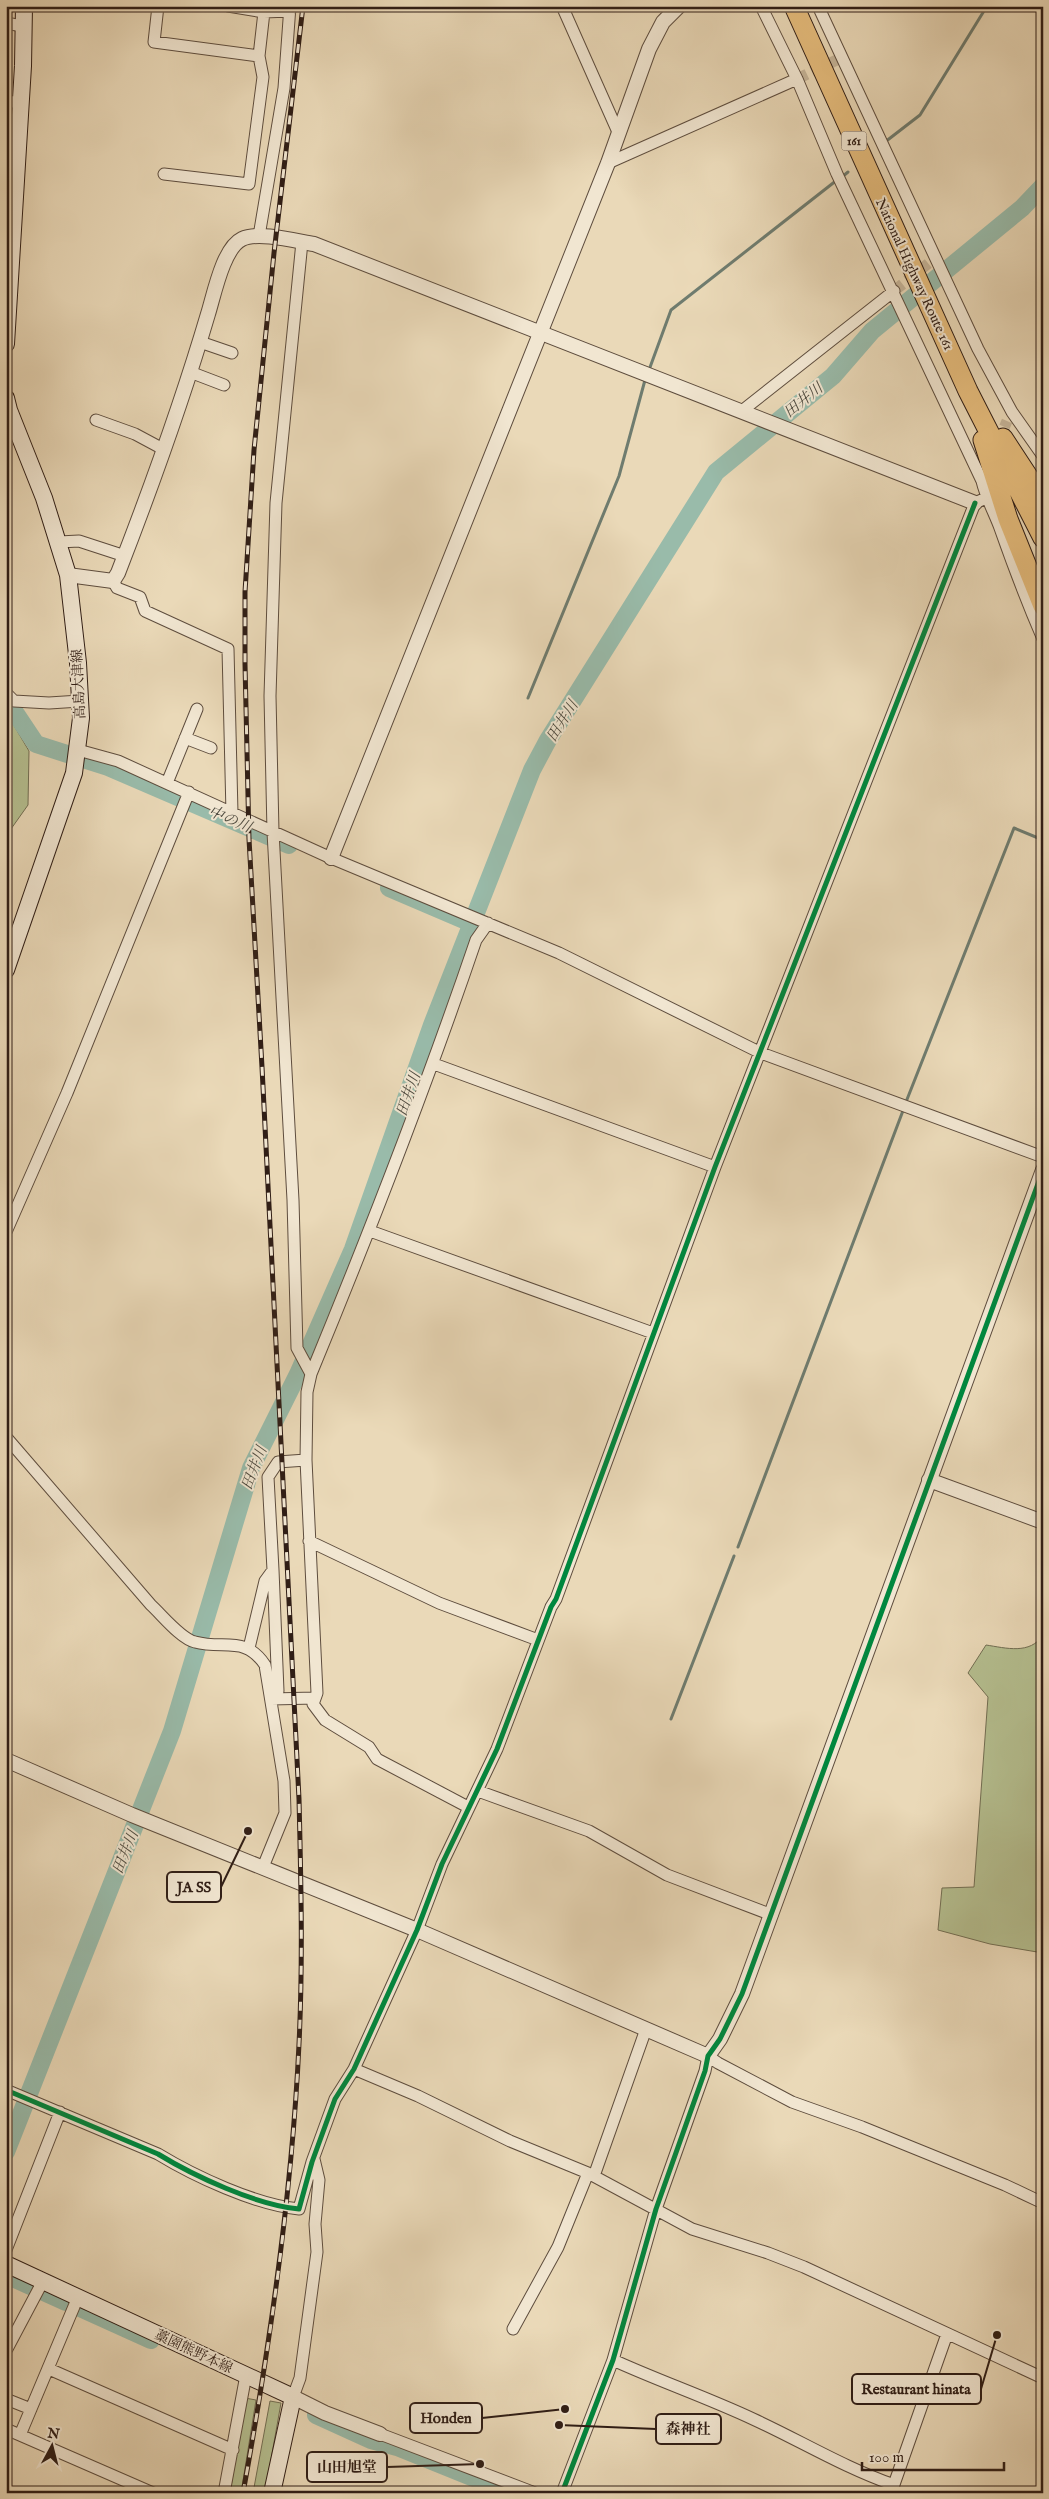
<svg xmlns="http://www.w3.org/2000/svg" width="1049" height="2499" font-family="'IM FELL English','Noto Serif JP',serif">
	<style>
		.green { fill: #b5bf90; stroke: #726e53 }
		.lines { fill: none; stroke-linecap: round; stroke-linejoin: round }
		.stream { stroke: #6f7c6f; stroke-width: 3 }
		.river { stroke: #9ba; stroke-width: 18 }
		.minor-tunnel { stroke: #c5b498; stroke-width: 11; stroke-dasharray: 11 5.5; stroke-linecap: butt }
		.minor-casing { stroke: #5e4d3e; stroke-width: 13 }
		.tertiary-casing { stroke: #5e4d3e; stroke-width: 16 }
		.secondary-casing { stroke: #301e16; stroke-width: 18 }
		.trunk-casing { stroke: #301e16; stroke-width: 21 }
		.minor { stroke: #f1e6d1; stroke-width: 11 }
		.tertiary { stroke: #f1e6d1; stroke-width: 14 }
		.secondary { stroke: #f1e6d1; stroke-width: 16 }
		.trunk { stroke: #e5bc7c; stroke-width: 19 }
		.rail-casing { stroke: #301e16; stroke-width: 5 }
		.rail { stroke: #f1e6d1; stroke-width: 3; stroke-dasharray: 9; stroke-linecap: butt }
		.cycleway-casing { stroke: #f1e6d1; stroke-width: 8 }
		.cycleway { stroke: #00873e; stroke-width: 5 }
		.labels { text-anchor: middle; stroke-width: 4; stroke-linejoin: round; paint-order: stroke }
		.shield { fill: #f1e6d1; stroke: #6a5a4e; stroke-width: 1 }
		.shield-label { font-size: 12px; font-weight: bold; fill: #301e16 }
		.street-label { font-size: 14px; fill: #301e16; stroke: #f1e6d1 }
		.water-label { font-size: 15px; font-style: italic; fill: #504d42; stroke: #f1e6d1 }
		.leader { fill: none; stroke: #301e16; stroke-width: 2 }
		.callout-dot { fill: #301e16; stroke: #f1e6d1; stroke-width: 2 }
		.callout { fill: #f1e6d1; stroke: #301e16; stroke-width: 2 }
		.callout-label { font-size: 15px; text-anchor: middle; font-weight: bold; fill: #301e16 }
	</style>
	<rect width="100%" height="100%" fill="#ead9b8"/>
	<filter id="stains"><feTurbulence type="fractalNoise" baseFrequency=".004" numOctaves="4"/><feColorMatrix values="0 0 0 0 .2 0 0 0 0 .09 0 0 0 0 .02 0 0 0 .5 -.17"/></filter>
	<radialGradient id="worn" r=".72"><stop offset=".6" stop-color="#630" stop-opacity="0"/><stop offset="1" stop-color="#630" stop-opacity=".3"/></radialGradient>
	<path class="green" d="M6,712L29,751L28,805L6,836Z
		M1043,1635V1953L990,1944L938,1930L942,1888L974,1887L988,1697L968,1673L986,1645C1006,1648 1030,1655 1043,1635Z
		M245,2398L256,2400L241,2493H230Z
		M270,2401L281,2403L265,2493H253Z"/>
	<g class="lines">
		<path class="stream" d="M885,142L920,115L987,6
			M842,177L848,172
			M649,370L671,310L837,180
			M528,698L619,476L645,380
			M906,1102L1014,828L1043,840
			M738,1547L904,1108
			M671,1719L734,1556"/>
		<path class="river" d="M6,699L36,744L108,767L289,845
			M389,888L471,923
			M6,2152L172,1731L251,1468L298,1374L353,1249L432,1025L532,770L548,740L716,472L833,376L872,331L1022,208L1043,186
			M6,2275L66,2302
			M78,2307L151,2340
			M316,2415L371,2440L397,2447L511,2493"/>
		<path class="minor-tunnel" d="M797,79L841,58
			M894,291L935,258
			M998,442L1007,421"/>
		<defs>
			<path id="minor" d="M158,6L154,42L259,56
				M562,6L618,132
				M761,6L797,79L837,174L982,481C986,498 994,512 1000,528C1013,565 1027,602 1043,639
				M818,6L978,349L1012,412L1043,456
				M264,12L290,11
				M6,23L22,26
				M6,101L21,103
				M608,163L797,79
				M164,174L249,184L263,77L259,56L264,12L228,6
				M259,236L284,88L290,6
				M302,242L276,503L270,696L273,832L293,1200L297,1348L311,1374
				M200,342L232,353
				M190,372L224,385
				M743,410L894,291
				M96,420L135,434L163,449
				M59,542L79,541L125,556
				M113,581L117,588L140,597L145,611L228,649L232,813
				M6,693L14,701L49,703L80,701
				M185,738L211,748
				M78,750L118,761L331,858L559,953L761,1053L1043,1157
				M167,783L197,709
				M434,1064L715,1167
				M370,1231L653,1333
				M6,1232L67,1093L189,792
				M6,1437L151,1605C162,1615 181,1639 195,1642C224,1650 245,1635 265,1665L284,1781L285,1813L263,1867
				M309,1541L439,1603L538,1640
				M249,1648L265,1581L273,1570L268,1477L278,1462L306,1460
				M271,1699L278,1691L273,1570
				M271,1699L315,1698
				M478,1791L589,1831L667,1875L772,1915
				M468,1807L377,1759L369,1747L325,1720L313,1704L317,1693L306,1460L307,1392L311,1374C370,1231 426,1087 476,940L488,923
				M354,2069L418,2096L510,2141L588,2173L692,2229L768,2253L804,2267L1043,2378
				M6,2090L158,2154C194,2176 256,2205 299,2209L312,2162L335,2099L354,2069L417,1930L442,1864L497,1749L551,1607L556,1599L715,1167L975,503L986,498
				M594,2176L646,2029
				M6,2250L60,2112
				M513,2329L558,2247L588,2173
				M7,2349L43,2281
				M613,2360C659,2381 706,2397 753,2419C801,2441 843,2467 894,2485
				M49,2369L233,2450
				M293,2397L300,2378L317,2252L315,2224L319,2180L314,2159
				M6,2399L31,2409
				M6,2429L153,2493
				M380,2434L535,2493
				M20,2435L78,2297
				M224,2493L246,2375
				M562,2493L613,2360L656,2209L705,2071L708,2056L718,2063L792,2102L862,2127L1005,2185L1043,2203
				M891,2493L947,2334"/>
			<path id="tertiary" d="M68,575L113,581L118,573C151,488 182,402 208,314C214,295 223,248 242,239C258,231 296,241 314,244L975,503
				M331,858L608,163L649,49L663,22L679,6
				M929,1480L1043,1522
				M6,1760L132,1815L417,1930L708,2056L720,2039L742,1994L1043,1170
				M293,2397L325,2413L380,2434"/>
			<path id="secondary" d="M6,344L23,66L24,6
				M6,398L9,410L44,498L68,575L78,663L81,718L74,773L6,970
				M6,2264L293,2397L272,2493"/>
			<path id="trunk" d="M794,6L968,391L1043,538
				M1003,438L1043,499
				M983,440L1008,519L1043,606"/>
		</defs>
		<use href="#minor" class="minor-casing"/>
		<use href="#tertiary" class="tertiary-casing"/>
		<use href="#secondary" class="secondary-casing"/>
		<use href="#trunk" class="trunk-casing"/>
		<use href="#minor" class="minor"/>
		<use href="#tertiary" class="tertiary"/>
		<use href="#secondary" class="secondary"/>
		<use href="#trunk" class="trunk"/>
		<defs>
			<path id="rail" d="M243,2493C270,2345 292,2195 299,2044C303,1962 301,1881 299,1799L262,1067L249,839L245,664V592L254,450L274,253L303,6"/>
		</defs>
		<use href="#rail" class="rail-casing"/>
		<use href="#rail" class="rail"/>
		<defs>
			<path id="cycleway" d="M6,2090L158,2154C194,2176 256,2205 299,2209L312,2162L335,2099L354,2069L417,1930L442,1864L497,1749L551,1607L556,1599L715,1167L975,503
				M562,2493L613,2360L656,2209L705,2071L708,2056L720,2039L742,1994L1043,1170"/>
		</defs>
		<use href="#cycleway" class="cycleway-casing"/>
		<use href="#cycleway" class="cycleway"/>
	</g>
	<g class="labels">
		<rect class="shield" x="841.5" y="131.5" width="25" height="19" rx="4"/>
		<g class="shield-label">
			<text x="854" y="145">161</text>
		</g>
		<g class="street-label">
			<text transform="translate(915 274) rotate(65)" y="5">National Highway Route 161</text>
			<text transform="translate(78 684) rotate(-93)" y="5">高島大津線</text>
			<text transform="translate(194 2351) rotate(25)" y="5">藁園熊野本線</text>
		</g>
		<g class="water-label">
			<text transform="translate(803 400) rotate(-39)" y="5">田井川</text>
			<text transform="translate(562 721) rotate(-58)" y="5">田井川</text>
			<text transform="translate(230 819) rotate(23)" y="5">中の川</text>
			<text transform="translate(408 1094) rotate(-71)" y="5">田井川</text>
			<text transform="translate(254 1468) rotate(-69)" y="5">田井川</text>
			<text transform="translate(125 1852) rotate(-68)" y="5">田井川</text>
		</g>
	</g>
	<path class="leader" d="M248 1831L221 1887M997 2335L981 2389M565 2409L482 2418M559 2425L656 2429M480 2464L387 2467"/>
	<g class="callout-dot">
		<circle cx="248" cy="1831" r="5"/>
		<circle cx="997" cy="2335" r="5"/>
		<circle cx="565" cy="2409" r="5"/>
		<circle cx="559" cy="2425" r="5"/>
		<circle cx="480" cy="2464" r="5"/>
	</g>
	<g class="callout">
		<rect x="167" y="1872" width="54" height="30" rx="5"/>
		<rect x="852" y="2374" width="129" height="30" rx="5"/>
		<rect x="410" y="2403" width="72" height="30" rx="5"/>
		<rect x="656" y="2414" width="65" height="30" rx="5"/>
		<rect x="307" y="2452" width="80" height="30" rx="5"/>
	</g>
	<g class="callout-label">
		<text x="194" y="1892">JA SS</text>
		<text x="916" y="2394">Restaurant hinata</text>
		<text x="446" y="2423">Honden</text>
		<text x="688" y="2434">森神社</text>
		<text x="347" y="2472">山田旭堂</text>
	</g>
	<rect width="1049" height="2499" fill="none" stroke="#ead9b8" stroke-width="25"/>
	<rect x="8" y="8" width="1034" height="2484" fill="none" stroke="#301e16" stroke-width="2.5"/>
	<rect x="12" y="12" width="1024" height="2474" fill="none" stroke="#301e16"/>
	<g transform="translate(52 2446) rotate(7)" stroke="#f1e6d1" stroke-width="4" paint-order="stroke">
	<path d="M0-4L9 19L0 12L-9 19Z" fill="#301e16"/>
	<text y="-8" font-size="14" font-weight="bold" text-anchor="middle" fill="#301e16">N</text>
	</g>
	<path d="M862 2462v8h142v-8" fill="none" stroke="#301e16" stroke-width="2.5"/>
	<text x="869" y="2462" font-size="15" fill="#301e16" stroke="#f1e6d1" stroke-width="4" paint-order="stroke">100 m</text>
	<rect width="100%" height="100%" filter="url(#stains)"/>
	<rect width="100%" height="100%" fill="url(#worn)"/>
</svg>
